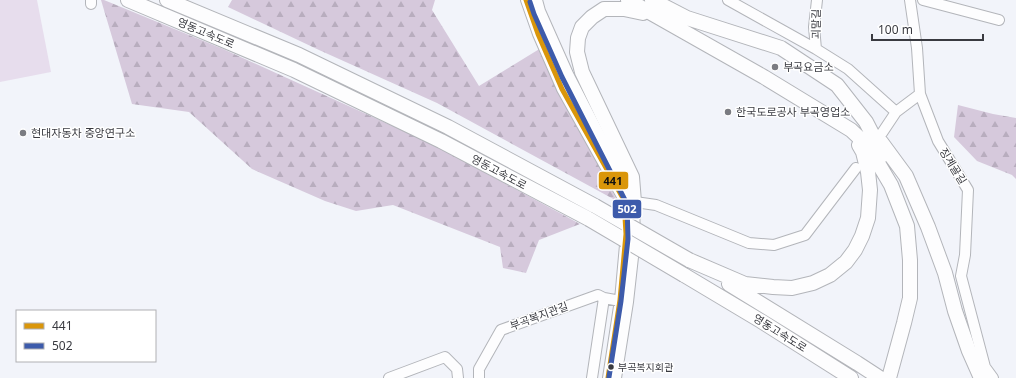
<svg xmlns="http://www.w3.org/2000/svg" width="1016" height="378" font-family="'Noto Sans','Noto Sans KR',sans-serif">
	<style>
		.grass { fill: #e7dded }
		.forest { fill: url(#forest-firs) }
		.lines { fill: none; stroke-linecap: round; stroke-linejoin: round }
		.minor-casing { stroke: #b3b5ba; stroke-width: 12 }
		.highway-casing { stroke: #b3b5ba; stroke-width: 16 }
		.minor { stroke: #fdfdfe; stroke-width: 10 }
		.highway { stroke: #fdfdfe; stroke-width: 14 }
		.highway-bridge-casing { stroke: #b3b5ba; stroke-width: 16; stroke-linecap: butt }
		.highway-bridge { stroke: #fdfdfe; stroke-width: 14 }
		.bus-1-casing { stroke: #fff; stroke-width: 8 }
		.bus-2-casing { stroke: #fff; stroke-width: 8 }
		.bus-1 { stroke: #da960a; stroke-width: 5 }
		.bus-2 { stroke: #3d5bab; stroke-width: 5 }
		.poi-dot { fill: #7a7b81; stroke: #fff; stroke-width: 1.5 }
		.bus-dot { fill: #393a40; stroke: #fff; stroke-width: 1.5 }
		.labels { text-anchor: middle; stroke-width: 3; stroke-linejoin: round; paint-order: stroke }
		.bus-label { font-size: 10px; fill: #393a40; stroke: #fff; text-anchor: start }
		.street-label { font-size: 11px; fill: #393a40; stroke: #fff }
		.poi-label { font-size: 11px; fill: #393a40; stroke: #fff; text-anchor: start }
		.line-badge { stroke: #fff; stroke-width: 1.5 }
		.badge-label { font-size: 11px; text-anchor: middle; font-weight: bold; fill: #fff }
		.pale-badge-label { font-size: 11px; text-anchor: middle; font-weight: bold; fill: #111 }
	</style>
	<defs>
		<pattern id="forest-firs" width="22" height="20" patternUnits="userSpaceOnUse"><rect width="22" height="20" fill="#d6c9dc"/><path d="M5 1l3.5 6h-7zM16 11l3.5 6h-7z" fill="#b8adbe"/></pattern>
	</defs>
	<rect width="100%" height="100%" fill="#f2f4fa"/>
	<path class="grass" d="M0,0H37L51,72L0,82Z"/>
	<path class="forest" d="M101,0H104L223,49L430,143L580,224L539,240L526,273L503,268L500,247L393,205L356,211L325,201L252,169L189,112L132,104Z
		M232,0H435L432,10L479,86L541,48L617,201L437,103L319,50L228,7Z
		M958,105L993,114L1016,118V179L1012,175L977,161L954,137Z"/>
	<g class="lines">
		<defs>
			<path id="minor" d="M91,0V4
				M526,0L538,34L562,89L624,200L626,234L620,300L608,378
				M537,0L540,11L568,74L634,202L635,239L628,302L616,378
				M728,0L816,49L848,69L896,112
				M910,0L917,48L920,94L938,141L968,190L965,255L961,276L985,367L993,378
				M923,0L999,20
				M816,49L814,27L817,0
				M882,133L896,112L920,94
				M628,201L656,205L749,243L774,245L805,235L856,168
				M389,378L445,357L457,369L458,378
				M479,378V369L501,330L598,295L604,298L626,302
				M592,378L604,298"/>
			<path id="highway" d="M128,0L294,70L441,141L589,219
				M167,0L299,55L448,127L595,206
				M628,0L764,77L851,130L868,146L891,185L907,226L910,260V298L904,323L889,378
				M652,0L687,18L781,48L837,85L866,122L883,155
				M881,142L906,176L928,227L945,273L955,311L969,351L981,378
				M634,202L632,177L582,72L577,52L578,38L582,27L592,17L604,9H624L643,13
				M689,260L745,284L773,287L792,288L813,283L830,275L846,262L855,250L862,236L868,218L870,190L868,172L863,152L859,145
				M684,275L761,321L851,378
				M729,284L857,363L880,378"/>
		</defs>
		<use href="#minor" class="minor-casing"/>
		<use href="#highway" class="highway-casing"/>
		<use href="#minor" class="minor"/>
		<use href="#highway" class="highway"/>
		<defs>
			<path id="highway-bridge" d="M595,206L689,260
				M589,219L684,275"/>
		</defs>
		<use href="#highway-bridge" class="highway-bridge-casing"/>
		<use href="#highway-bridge" class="highway-bridge"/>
		<defs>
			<path id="bus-1" d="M526,0L538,34L562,89L624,200L626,234L620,300L608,378"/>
			<path id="bus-2" d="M530,2L534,14L562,77L627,204L628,239L621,301L609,377"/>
		</defs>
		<use href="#bus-1" class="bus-1-casing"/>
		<use href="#bus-2" class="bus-2-casing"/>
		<use href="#bus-1" class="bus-1"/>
		<use href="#bus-2" class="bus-2"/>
	</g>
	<g class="poi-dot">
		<circle cx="775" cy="67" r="4"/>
		<circle cx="728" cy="112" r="4"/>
		<circle cx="23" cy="133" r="4"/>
	</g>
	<circle class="bus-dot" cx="611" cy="367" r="3.5"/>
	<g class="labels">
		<g class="bus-label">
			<text x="618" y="371">부곡복지회관</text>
		</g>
		<g class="street-label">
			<text transform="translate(816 24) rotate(-89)" y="4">괴말길</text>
			<text transform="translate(206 33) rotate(23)" y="4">영동고속도로</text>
			<text transform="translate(953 166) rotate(58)" y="4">징계골길</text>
			<text transform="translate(499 172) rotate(28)" y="4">영동고속도로</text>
			<text transform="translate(539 316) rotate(-20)" y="4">부곡복지관길</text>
			<text transform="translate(780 333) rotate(32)" y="4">영동고속도로</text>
		</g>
		<g class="poi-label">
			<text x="783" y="71">부곡요금소</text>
			<text x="736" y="116">한국도로공사 부곡영업소</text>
			<text x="31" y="137">현대자동차 중앙연구소</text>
		</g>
	</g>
	<g class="line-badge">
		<rect x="598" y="171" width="31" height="19" rx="4" fill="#da960a"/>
		<rect x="612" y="199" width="30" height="20" rx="4" fill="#3d5bab"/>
	</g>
	<g class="badge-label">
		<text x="627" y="213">502</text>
	</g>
	<g class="pale-badge-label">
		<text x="613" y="185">441</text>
	</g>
	<rect x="16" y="310" width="140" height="52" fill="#ffffff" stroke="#b0b0b3"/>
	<rect x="24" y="323" width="20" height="6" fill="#da960a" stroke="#b0b0b3"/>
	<text x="52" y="330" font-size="12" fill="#393a40">441</text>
	<rect x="24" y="343" width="20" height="6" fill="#3d5bab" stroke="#b0b0b3"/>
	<text x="52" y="350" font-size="12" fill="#393a40">502</text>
	<path d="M872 34v6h111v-6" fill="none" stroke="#393a40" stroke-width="2"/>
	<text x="878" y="34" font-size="12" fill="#393a40" stroke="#ffffff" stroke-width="3" paint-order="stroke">100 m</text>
</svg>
